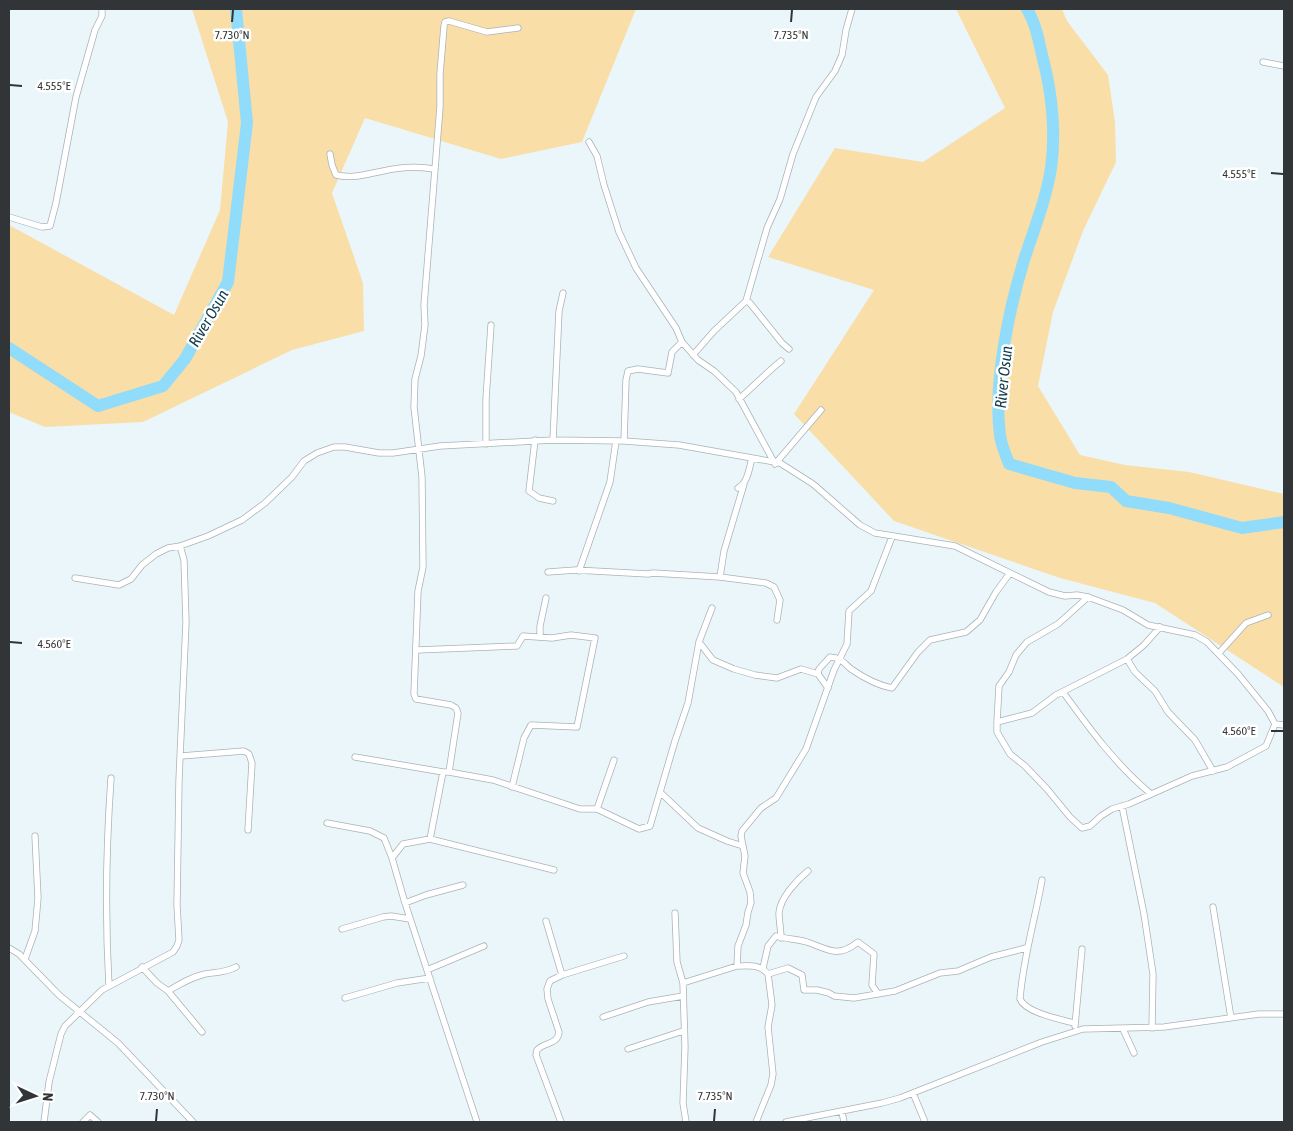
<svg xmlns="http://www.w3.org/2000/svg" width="1293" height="1131" font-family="'Asap Condensed',sans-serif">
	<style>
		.green { fill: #f9dea8 }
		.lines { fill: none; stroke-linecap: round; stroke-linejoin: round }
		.river { stroke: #91dcfa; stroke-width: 12 }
		.street-casing { stroke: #a8b3b7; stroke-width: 7 }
		.street { stroke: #fff; stroke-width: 5.5 }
		.ticks { fill: none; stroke: #313537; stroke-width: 2 }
		.labels { text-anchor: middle; stroke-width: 5; stroke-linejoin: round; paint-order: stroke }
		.water-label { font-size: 16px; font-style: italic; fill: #103d4c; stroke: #fff }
		.ticks-label { font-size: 12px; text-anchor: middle; fill: #313537; stroke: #fff; stroke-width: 5; stroke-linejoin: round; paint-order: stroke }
	</style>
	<rect width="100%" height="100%" fill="#ebf6fb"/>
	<path class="green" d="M192,9H636L582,142L501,159L365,118L332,193L363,283L364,331L292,350L143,422L45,427L9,412V225L174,315L220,210L228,122Z
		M956,9H1062L1067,21L1108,75L1115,122L1116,162L1083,231L1053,312L1038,386L1080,455L1125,465L1189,472L1284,494V687L1155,603L1060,578L894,521L794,414L874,290L768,257L835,148L923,162L1005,108Z"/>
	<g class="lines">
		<path class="river" d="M1027,9C1036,24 1039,42 1043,59C1052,93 1056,133 1051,168C1046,200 1034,229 1024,260C1009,309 993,384 1000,435C1001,445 1006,455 1009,464L1075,483L1111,487L1126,501L1169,508L1242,528L1284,522
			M9,348L98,406L163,386L185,359L228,282L247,123L236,9"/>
		<defs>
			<path id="street" d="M1263,62L1284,66
				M589,142L597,156L604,185L619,232L636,268L676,328L682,342L698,360L714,371L736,392L775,464
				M330,154L332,165L336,175C354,179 366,174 383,171C400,167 417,166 434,169
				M9,217L42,227L50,226L56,203L76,97L95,30L102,16V9
				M746,301L767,228L780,199L793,154L816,97L835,71L842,55L846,30L852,9
				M693,355L714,331L746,301L749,302L782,343L789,349
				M739,399C754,386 766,373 781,361
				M535,440L529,491L539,498L553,501
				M553,440L559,311L563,293
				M624,441L626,380L628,371L638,369L668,373L672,352L682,342
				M486,444V399L491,325
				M775,464L821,410
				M738,488C748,482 749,469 752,458
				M892,537L871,591L849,611L847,644L834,670L806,749L776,798L761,808L742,831L741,836L745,856L743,873L750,892L751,903L748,912L746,925L738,946L737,966C749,966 760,964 768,974L788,968L802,975L804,990H817L829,993L834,996L854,998L895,991L940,973L958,971L991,957L1026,948
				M579,571L610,482L616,441
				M548,572L576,570L648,574L653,573L720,577L766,583L774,587L780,600L777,620
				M720,577L724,551L744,484
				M75,578L119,585L131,579L142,565L156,554L168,548L180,546L208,536L242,520L265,503L292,477L304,461L317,453L334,447H345L379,453H393L440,446L553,440L624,441L679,445L780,463L813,484L860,525L875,533L955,546L1049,592L1065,596L1077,595L1088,597L1123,610L1148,625L1195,635L1207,642L1238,674L1268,711L1275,724L1284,725
				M1160,627L1144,645L1127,659L1056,695L1032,713L997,722V732L1010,754L1025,766L1047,789L1070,817L1082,828L1090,826L1101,816L1112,809L1129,804L1192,776L1227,767L1266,746L1275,724
				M540,636V626L546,598
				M699,642L713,660L734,669L755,675L777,678L801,669L818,674L828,688
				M417,650L517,646L523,636L552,638L571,635L595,638L577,727L531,725L524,738L512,787
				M1219,653L1246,623L1268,615
				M1127,659L1135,672L1155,691L1168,712L1195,740L1213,771
				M818,674L819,669L830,657C841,658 843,662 851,669C864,678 876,685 892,688L918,652L930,640L966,632L980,620L996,592L1010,573
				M1063,692C1089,728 1116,765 1151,794
				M997,722L999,686L1009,672L1016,655L1027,642L1058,624L1088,597
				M181,756L244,751L249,754L252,763L248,830
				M355,757L443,772
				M449,772L493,780L580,809H597L614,760
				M661,793L698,828L727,841L743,846
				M1122,806L1144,914L1153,974L1152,1028
				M597,809L639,829L650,826L675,741L688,703L699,642L712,608
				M327,823L370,831L384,838L392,858L405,903L477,1122
				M430,839L443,772H449L458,713L456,708L451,705L416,699L414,694L418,591L423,567L422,477L414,407L415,379L421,356L425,325L424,305L440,107V74L444,26L445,22L449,21L487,32L518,28
				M392,858L403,844L430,839L554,870
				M1042,880C1035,920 1023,958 1020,999C1026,1013 1060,1019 1074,1023
				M405,903L426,895L463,885
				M1213,907L1231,1018
				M675,913L677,962L683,983L685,1047L683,1103L686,1122
				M546,921L562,975L550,981L547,989L548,999L559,1032C558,1045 544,1042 537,1050L536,1055L561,1122
				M342,929L383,917L391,916L410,919
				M781,938C781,930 779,921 779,913C780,898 797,880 808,871
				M9,948L19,954L59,995L118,1043L193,1122
				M25,959L35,931L38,898L35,836
				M142,967L157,983L168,991L202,1032
				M763,968L768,946L776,936C786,939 797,939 807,942C828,949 837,959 858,942L874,954L872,985L878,994
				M427,970L484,946
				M562,975L624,956
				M683,983L737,966
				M109,986C105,917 106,848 111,778
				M168,991C180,984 191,977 205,974C216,972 225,973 236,967
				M345,998L397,983L430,978
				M603,1017L648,1002L683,996
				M1075,1026L1082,949
				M1123,1029L1134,1053
				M628,1049L683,1031
				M913,1093L925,1122
				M842,1112L844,1122
				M44,1122L49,1082L61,1034L65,1026L102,990L173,952L177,946L179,940L177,905L179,780L186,622L184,560L180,546
				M83,1122L90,1115L98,1122
				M756,1122L771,1085L773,1074L768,1027L772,1005L768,974
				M786,1122L882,1103L900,1098L1042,1042L1083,1029L1164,1027L1259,1014H1284"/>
		</defs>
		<use href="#street" class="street-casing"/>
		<use href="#street" class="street"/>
	</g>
	<path class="ticks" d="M232,22L233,10M791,22L792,10M10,85L22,86M1271,173L1283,174M10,642L22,643M1271,731H1283M156,1121L157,1109M714,1121L715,1109"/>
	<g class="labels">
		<g class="water-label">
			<text transform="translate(208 318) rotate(-60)" y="6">River Osun</text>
			<text transform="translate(1003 377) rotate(-84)" y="6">River Osun</text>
		</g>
	</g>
	<g class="ticks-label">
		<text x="232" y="39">7.730°N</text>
		<text x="791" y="39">7.735°N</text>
		<text x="54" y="90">4.555°E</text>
		<text x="1239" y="178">4.555°E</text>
		<text x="54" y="648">4.560°E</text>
		<text x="1239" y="735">4.560°E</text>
		<text x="157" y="1100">7.730°N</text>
		<text x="715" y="1100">7.735°N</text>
	</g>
	<rect width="1293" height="1131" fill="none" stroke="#313537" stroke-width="20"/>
	<g transform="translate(35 1096) rotate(94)" stroke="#ffffff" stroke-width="4" paint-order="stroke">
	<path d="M0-4L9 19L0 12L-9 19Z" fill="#313537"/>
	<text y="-8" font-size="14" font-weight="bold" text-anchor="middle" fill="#313537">N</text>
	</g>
</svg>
